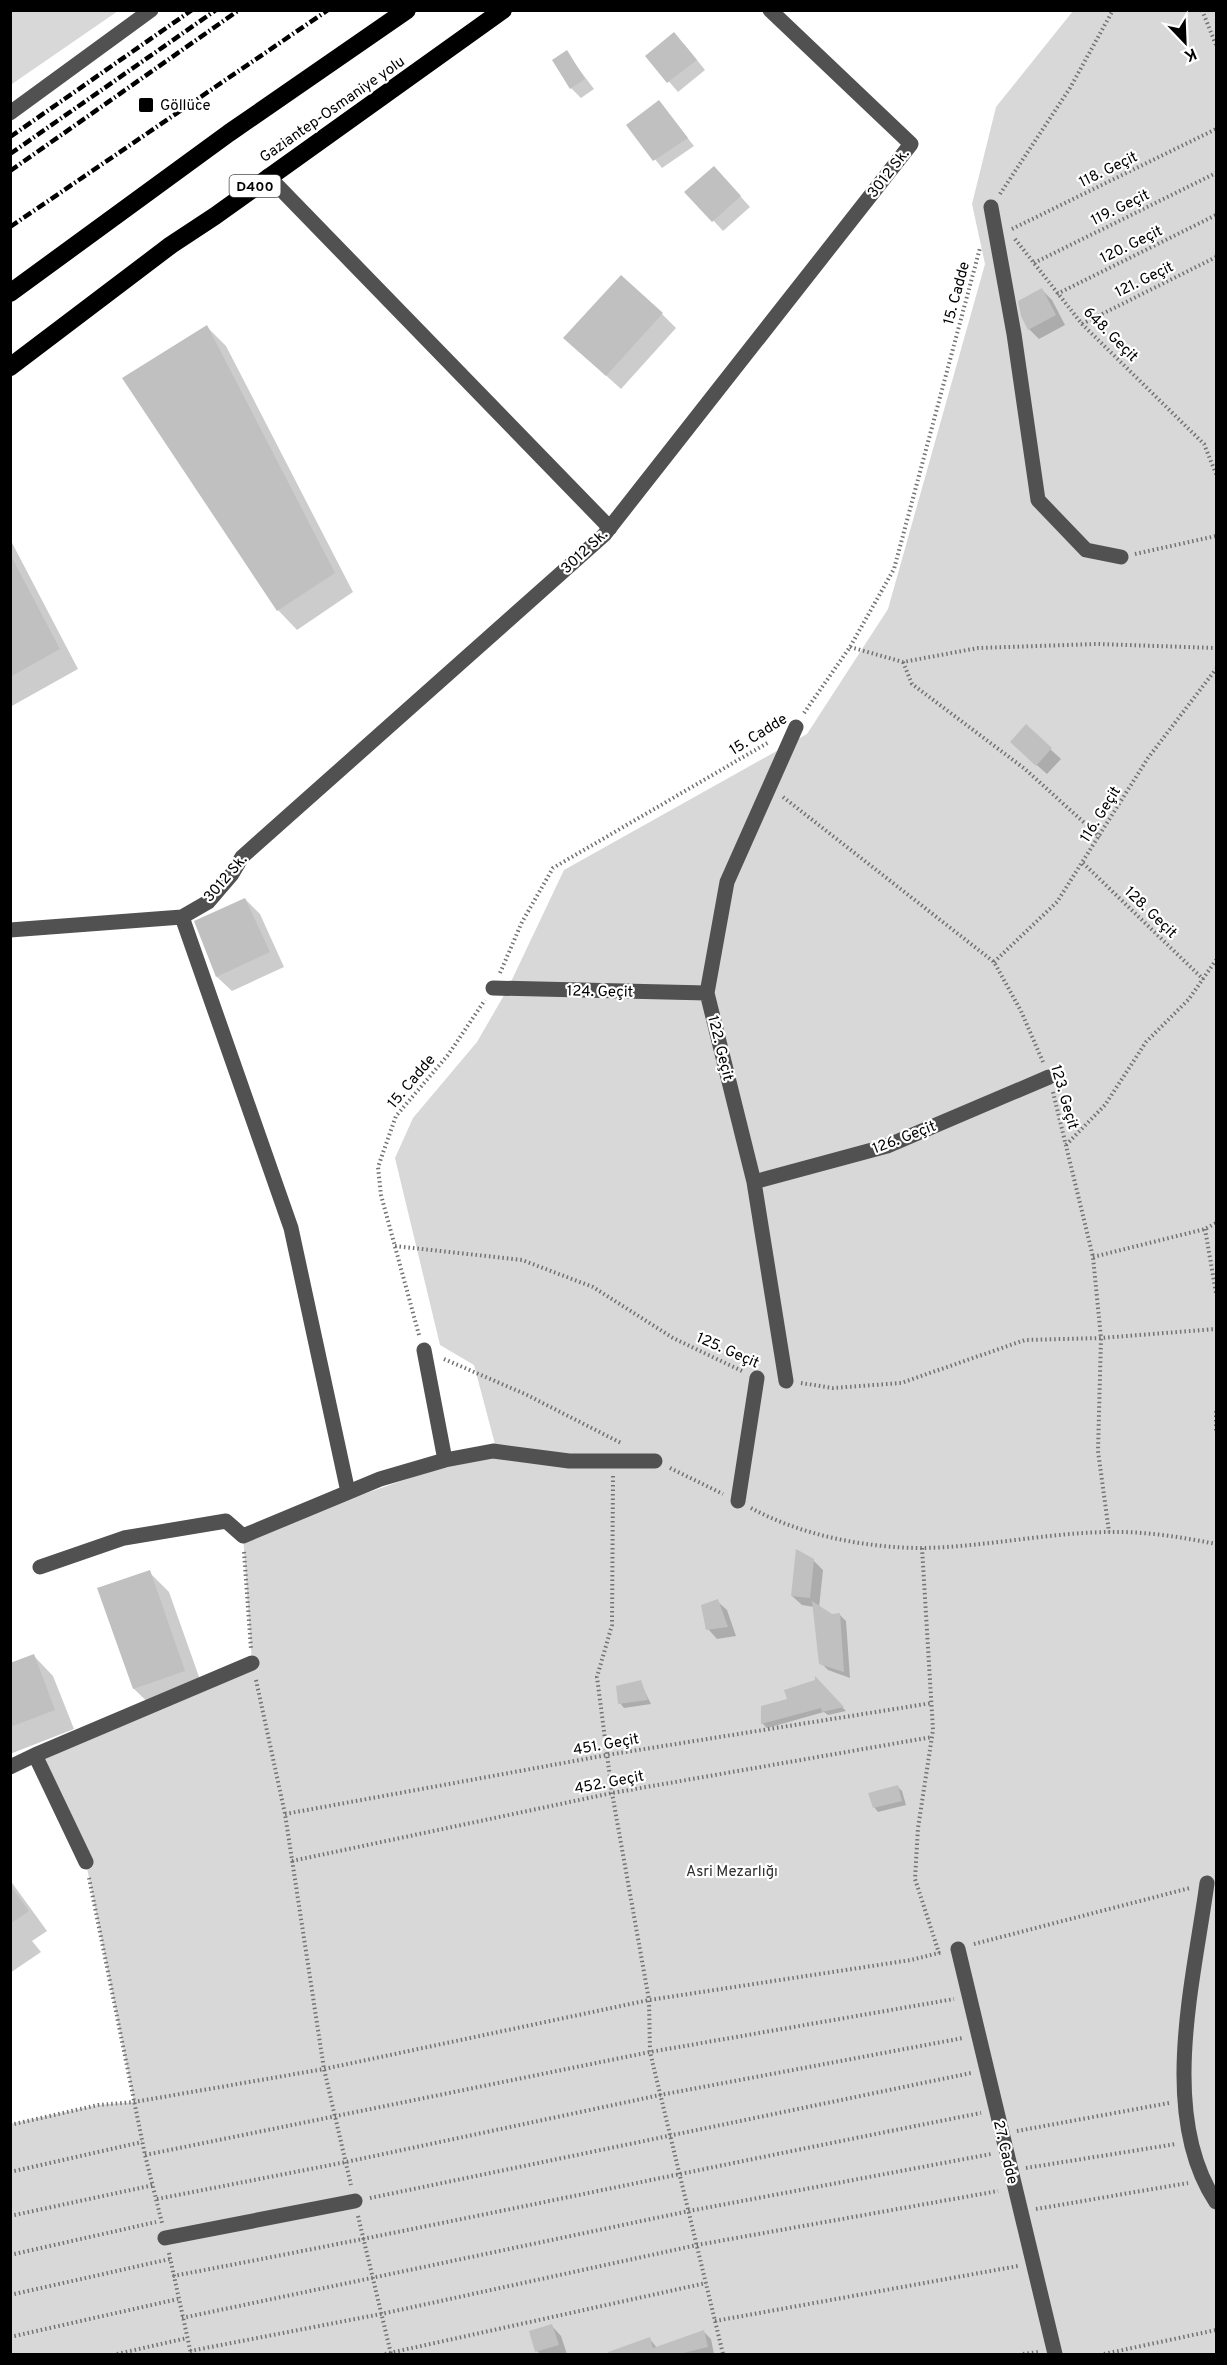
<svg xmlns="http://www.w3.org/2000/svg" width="1227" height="2365" font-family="Overpass,sans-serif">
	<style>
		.green { fill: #d8d8d8 }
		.shadow { fill: #0003 }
		.building { fill: #c0c0c0 }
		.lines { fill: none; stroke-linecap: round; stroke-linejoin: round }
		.path { stroke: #737373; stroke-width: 4; stroke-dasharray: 1.5 3; stroke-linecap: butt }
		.minor { stroke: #515151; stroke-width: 15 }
		.highway { stroke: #000; stroke-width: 18 }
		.rail { stroke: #000; stroke-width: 4.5; stroke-dasharray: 9 3 1.5 3; stroke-linecap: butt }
		.poi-dot { fill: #000; stroke: #fff; stroke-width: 2 }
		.labels { text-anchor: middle; stroke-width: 4.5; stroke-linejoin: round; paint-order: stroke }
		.shield { fill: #fff; stroke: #4c4c4c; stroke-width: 1.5 }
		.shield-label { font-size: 14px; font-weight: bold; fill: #000 }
		.poi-label { font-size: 15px; fill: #000; stroke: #fff; text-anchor: start }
		.street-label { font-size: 15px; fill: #000; stroke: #fff }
		.park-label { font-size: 15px; fill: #2f2f2f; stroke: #fff }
	</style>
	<rect width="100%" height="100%" fill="#fff"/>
	<path class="green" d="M11,10H118V11L12,84Z
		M1073,11H1216V2354H11L10,2124L98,2105L134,2102L84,1853L41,1754L252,1663L243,1536L496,1448L474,1365L440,1345L395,1158L413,1118L477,1042L507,990L564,870L807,734L888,609L985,264L972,204L996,107Z"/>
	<path class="shadow" d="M684,44L705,70L678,92L647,56Z
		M566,52L594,89L581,98L571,88Z
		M659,102L694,146L662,168L628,125Z
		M723,177L750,207L723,231L687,192Z
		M1042,290L1052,300L1065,325L1039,339L1029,329Z
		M662,314L676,328L621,389L580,352Z
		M207,327L226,346L353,592L297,630L278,610L125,378Z
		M10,539L78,669L10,707Z
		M1026,727L1061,759L1047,774L1022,752Z
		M245,899L260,914L284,967L232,991L217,977L196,922Z
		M813,1560L823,1570L819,1608L831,1615H840L846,1621L850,1678L828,1670L821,1663L814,1607L802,1605L792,1596Z
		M149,1572L169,1592L204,1691L154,1708L134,1689L99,1589Z
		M717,1601L727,1610L736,1636L717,1639L708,1629Z
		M34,1656L53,1676L74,1729L10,1754V1665Z
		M817,1681L846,1711L828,1715L824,1712L767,1728L762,1723L789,1700Z
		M640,1682L651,1704L624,1708L620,1703Z
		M898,1787L902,1791L906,1805L878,1812L874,1807Z
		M10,1880L47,1931L32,1941L41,1952L10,1973Z
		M552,2326L561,2336L567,2354H540L537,2351Z
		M704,2332L711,2339L714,2354H635L650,2339L657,2348Z"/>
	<path class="building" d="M674,32L697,60L667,83L645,56Z
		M567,50L585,79L570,89L552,60Z
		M659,100L688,138L653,161L626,125Z
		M714,166L741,196L712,222L684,192Z
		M621,275L663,313L606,376L563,338Z
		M1042,288L1056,315L1028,330L1021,316L1018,301Z
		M207,325L335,573L277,611L122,378Z
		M10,554L60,649L10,677Z
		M1026,724L1052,748L1036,766L1010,742Z
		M245,898L270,952L216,977L194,921Z
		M796,1549L814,1559L810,1598L791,1596Z
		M150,1570L185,1671L133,1689L97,1588Z
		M718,1599L728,1627L706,1630L701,1605Z
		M812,1601L832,1614L840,1613L844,1672L819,1664Z
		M34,1654L55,1710L10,1727V1663Z
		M815,1676L844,1707L822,1712L821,1708L761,1724V1706L787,1699L784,1690L815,1680Z
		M641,1680L648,1700L618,1704L616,1686Z
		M898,1785L902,1801L873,1808L868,1793Z
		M10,1885L29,1911L10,1924Z
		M552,2324L559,2345L535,2352L529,2331Z
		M704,2330L708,2347L675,2355H608V2352L650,2337L653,2348Z"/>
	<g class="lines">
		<path class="path" d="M1202,10L1216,45
			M1000,194L1070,88L1113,10
			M1012,229L1216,129
			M1015,239L1082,324L1204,444L1216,474
			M1034,263L1216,173
			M1057,294L1216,215
			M1082,324L1216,257
			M1135,554L1216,536
			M850,647L903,662L978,648L1097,644L1216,648
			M903,662L912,684L1025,769L1100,837
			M804,713L850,647L894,569L980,248
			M783,797L994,962L1021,1011L1043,1062
			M1083,863L1203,979
			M994,962L1057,902L1148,758L1216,669
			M500,973L522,922L553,868L769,742
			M1053,1092L1093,1257L1101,1338L1098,1451L1109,1532
			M1066,1145L1105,1105L1146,1042L1189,999L1216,960
			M1205,1229L1216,1293
			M395,1246L522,1260L593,1287L673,1338L744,1372
			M1093,1257L1205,1229L1216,1223
			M419,1335L381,1195L378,1167L396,1116L448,1055L485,1000
			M444,1359L525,1394L621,1443
			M801,1383L833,1388L901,1383L1025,1340L1101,1338L1216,1329
			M1216,1411V1432
			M670,1468L723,1494
			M613,1476L612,1625L597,1677L612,1793L649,2000L650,2052L723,2354
			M751,1508C800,1535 866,1548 922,1548C984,1547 1046,1533 1108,1532C1143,1531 1182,1537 1216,1544
			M922,1548L933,1730L918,1828L915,1879L939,1953
			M244,1552L251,1649
			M256,1680L285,1814L324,2069L351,2185
			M285,1814L607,1755L932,1703
			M292,1861L612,1793L932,1737
			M89,1878L145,2155L162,2223
			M974,1944L1190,1888
			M10,2125L98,2105L134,2102L324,2069L649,2000L911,1960L943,1952
			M1017,2131L1169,2103
			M145,2155L650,2052L954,1999
			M1026,2168L1176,2144
			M10,2172L142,2142
			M370,2198L971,2073
			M157,2199L346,2162L660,2095L963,2038
			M1036,2209L1188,2183
			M10,2216L154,2185
			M358,2216L391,2354
			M169,2253L191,2354
			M10,2255L156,2222
			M173,2276C443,2225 712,2166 981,2113
			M10,2295L170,2259
			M182,2318L689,2211L991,2154
			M715,2321L1018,2266
			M10,2337L178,2299
			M190,2351L381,2314L697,2245L998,2191
			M117,2354L187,2338
			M385,2354L706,2283
			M1023,2354L1038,2352
			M1104,2354L1216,2330"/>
		<path class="minor" d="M10,113L151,10
			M268,176L610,528
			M991,207L1014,334L1038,500L1086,550L1121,557
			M182,917L291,1228L348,1492
			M10,930L182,917L208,902L232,874L242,857L604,535L911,144L770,10
			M493,988L707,993
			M754,1182L887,1146L1049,1077
			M424,1350L445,1460
			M786,1381L754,1182L707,993L727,882L796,727
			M738,1501L757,1378
			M40,1567L124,1538L226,1521L243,1536L380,1479L445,1460L493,1451L569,1461H655
			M10,1767L35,1755
			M86,1862L35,1755L252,1663
			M1207,1883C1194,1980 1158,2115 1216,2202
			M958,1949L1055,2354
			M165,2238L355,2201"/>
		<path class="highway" d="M10,293L229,133L407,10
			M10,367L171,245L215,216L503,10"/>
		<path class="rail" d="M10,137L192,10
			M10,154L216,10
			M10,171L239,10
			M10,227L328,10"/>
	</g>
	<rect class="poi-dot" x="138" y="97" width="16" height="16" rx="3"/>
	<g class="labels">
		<rect class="shield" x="229.5" y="175" width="51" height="22" rx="4.5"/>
		<g class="shield-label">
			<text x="255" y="191">D400</text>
		</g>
		<g class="poi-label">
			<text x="160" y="110">Göllüce</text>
		</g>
		<g class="street-label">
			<text transform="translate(332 109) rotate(-35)" y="5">Gaziantep-Osmaniye yolu</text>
			<text transform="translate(1108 169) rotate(-26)" y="5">118. Geçit</text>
			<text transform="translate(888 173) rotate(-52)" y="5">3012 Sk.</text>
			<text transform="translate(1120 207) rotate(-26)" y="5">119. Geçit</text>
			<text transform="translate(1131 244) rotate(-26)" y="5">120. Geçit</text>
			<text transform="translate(1144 279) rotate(-26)" y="5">121. Geçit</text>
			<text transform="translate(956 293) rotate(-75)" y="5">15. Cadde</text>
			<text transform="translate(1111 334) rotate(45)" y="5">648. Geçit</text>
			<text transform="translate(584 551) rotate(-43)" y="5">3012 Sk.</text>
			<text transform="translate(758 734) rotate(-32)" y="5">15. Cadde</text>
			<text transform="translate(1100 814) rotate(-58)" y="5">116. Geçit</text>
			<text transform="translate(225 878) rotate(-49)" y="5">3012 Sk.</text>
			<text transform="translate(1151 912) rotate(44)" y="5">128. Geçit</text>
			<text transform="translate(600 991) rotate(1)" y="5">124. Geçit</text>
			<text transform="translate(721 1048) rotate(76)" y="5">122. Geçit</text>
			<text transform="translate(411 1081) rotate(-50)" y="5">15. Cadde</text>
			<text transform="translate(1065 1097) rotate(74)" y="5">123. Geçit</text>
			<text transform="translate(904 1137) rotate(-21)" y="5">126. Geçit</text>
			<text transform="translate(728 1350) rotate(24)" y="5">125. Geçit</text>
			<text transform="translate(606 1744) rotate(-10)" y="5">451. Geçit</text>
			<text transform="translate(609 1782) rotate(-11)" y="5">452. Geçit</text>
			<text transform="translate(1006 2152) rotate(77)" y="5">27. Cadde</text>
		</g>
		<g class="park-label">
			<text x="732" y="1876">Asri Mezarlığı</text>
		</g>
	</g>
	<rect width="1227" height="2365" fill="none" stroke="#000000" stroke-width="24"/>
	<g transform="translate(1185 42) rotate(157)" stroke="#ffffff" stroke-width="4.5" paint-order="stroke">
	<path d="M0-4.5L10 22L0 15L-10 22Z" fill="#000000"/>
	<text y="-9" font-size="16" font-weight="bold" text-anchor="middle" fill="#000000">K</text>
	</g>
</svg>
